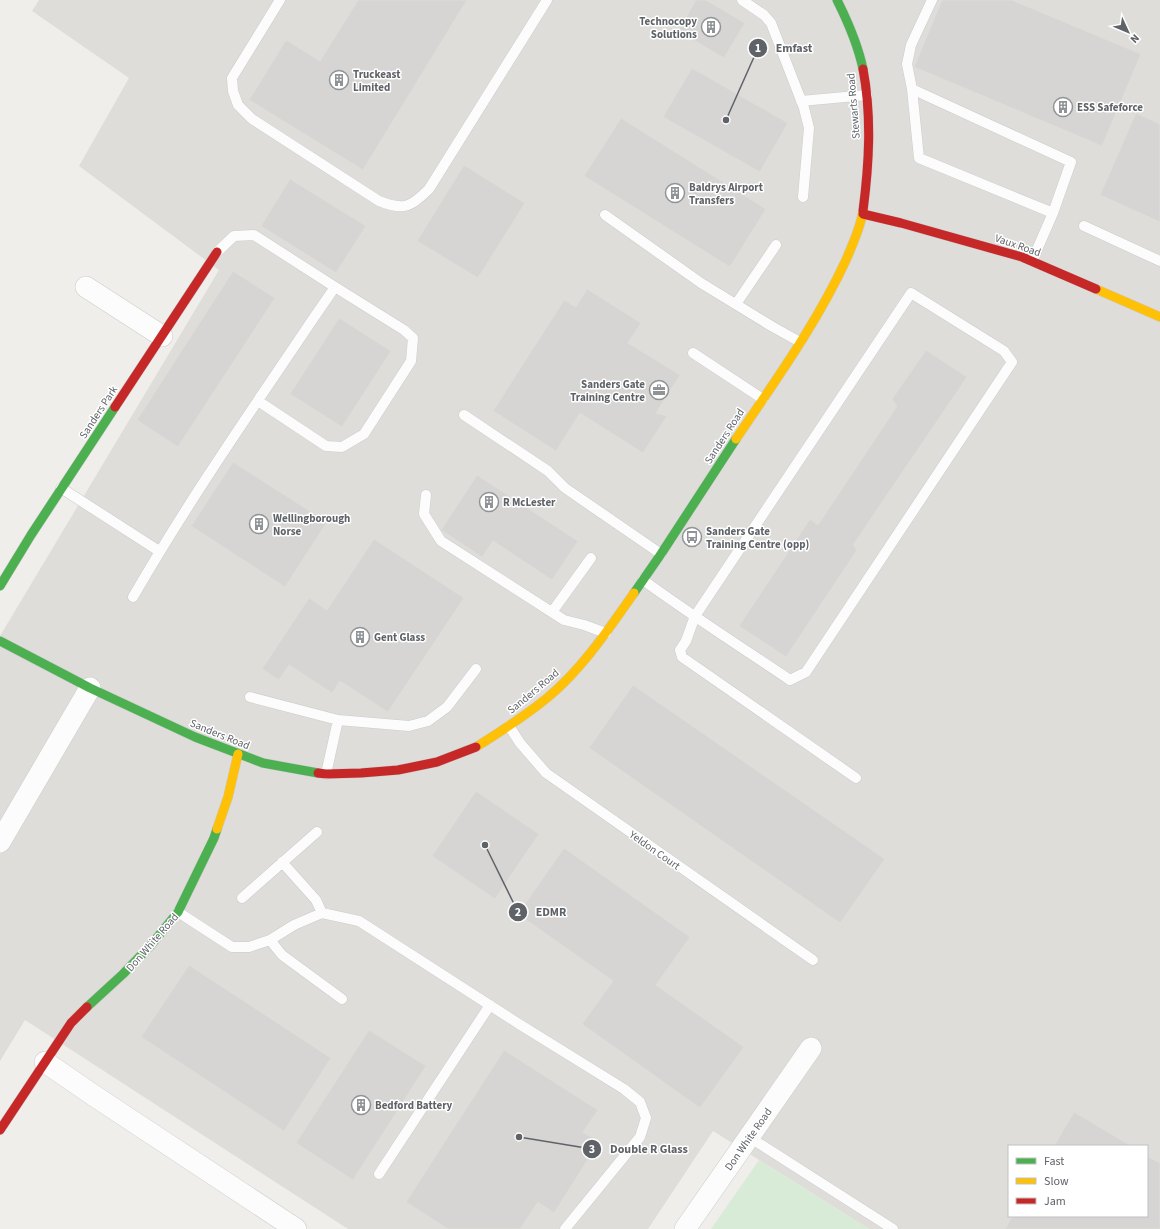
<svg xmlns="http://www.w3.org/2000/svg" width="1160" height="1229" font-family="'Source Sans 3',sans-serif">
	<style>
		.industrial { fill: #dfddda; fill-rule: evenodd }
		.green { fill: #d8ebd6 }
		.building { fill: #d6d5d3; stroke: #deddd9 }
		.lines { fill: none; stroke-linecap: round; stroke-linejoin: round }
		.lane-casing { stroke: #cbcccc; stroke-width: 11 }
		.street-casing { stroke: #cbcccc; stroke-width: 22 }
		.fast-casing { stroke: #cacacb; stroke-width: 10 }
		.slow-casing { stroke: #cacacb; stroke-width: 10 }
		.jam-casing { stroke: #cacacb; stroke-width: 10 }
		.lane { stroke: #fdfcfc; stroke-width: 10 }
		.street { stroke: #fdfcfc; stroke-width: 21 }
		.fast { stroke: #4caf50; stroke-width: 9 }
		.slow { stroke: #ffc107; stroke-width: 9 }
		.jam { stroke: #c62828; stroke-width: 9 }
		.labels { text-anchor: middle; stroke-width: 3; stroke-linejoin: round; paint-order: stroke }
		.poi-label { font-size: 11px; font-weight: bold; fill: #5f6368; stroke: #fff; text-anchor: start }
		.street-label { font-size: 11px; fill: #5f6368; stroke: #fff }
		.leader { fill: none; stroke: #5f6368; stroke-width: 1.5 }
		.callout-dot { fill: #5f6368; stroke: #fff; stroke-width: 1.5 }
		.mark-label { font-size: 12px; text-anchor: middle; font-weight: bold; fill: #fff }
		.callout-label { font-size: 12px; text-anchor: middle; font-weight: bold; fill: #5f6368; stroke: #fff; stroke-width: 3; stroke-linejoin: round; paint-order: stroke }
	</style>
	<rect width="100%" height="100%" fill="#efeeea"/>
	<path class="industrial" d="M39,0H1160V1229H869L713,1131L648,1229H348L25,1020L0,1061V636L219,270L79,166L129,78L32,11ZM1009,1146H1147V1216H1009Z"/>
	<path class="green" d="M759,1160L869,1229H711Z"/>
	<path class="building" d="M358,0H467L363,170L249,100L286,40L320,61Z
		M696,0H706L745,23L724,58L678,31Z
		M942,0H1012L1141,54L1102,146L914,67Z
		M692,68L788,123L760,172L663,117Z
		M1136,113L1160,124V222L1100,195Z
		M621,118L766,209L730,267L584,176Z
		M464,165L525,203L478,278L417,241Z
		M290,179L366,226L336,273L261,226Z
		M233,271L275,298L178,447L137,420Z
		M587,289L641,323L628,343L680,375L656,413L667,416L643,453L580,413L556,451L493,411L564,300L576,307Z
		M339,318L391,351L342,427L290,394Z
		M926,350L967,377L853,545L857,550L786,657L739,626L810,519L818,525L897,406L892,399Z
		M233,462L327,522L285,587L191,526Z
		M477,475L578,541L552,580L493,541L482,557L441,530Z
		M374,539L464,598L388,712L340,681L332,693L289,665L279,680L262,669L309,598L327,610Z
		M633,685L885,859L840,923L589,748Z
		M476,791L539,834L495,899L432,856Z
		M564,848L690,937L656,985L744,1047L700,1108L582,1024L613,981L518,914Z
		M189,965L331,1058L284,1131L141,1037Z
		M369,1030L426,1066L353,1180L296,1143Z
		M504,1050L598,1110L583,1132L599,1142L554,1213L538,1202L520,1229H448L406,1202Z
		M1074,1112L1131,1146H1054Z
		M1147,1156L1160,1163V1229H1005L1012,1216H1147Z"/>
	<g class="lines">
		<defs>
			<path id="lane" d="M280,0L232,78L233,91L238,105L252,119L379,201C404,211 411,207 429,189L547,0
				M742,0L764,15L771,23L804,108L809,128L803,197
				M912,89L907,64L911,45L932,0
				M801,101L867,95
				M605,215L701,283L773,327L800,342
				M1084,226L1160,261
				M1032,261L1053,213L1071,162L912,89L919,158L1053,213
				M736,304L776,245
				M693,353L763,399
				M258,401L326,446L342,447L364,434L411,361L413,338L404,330L335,287
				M464,415L548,471L565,488L661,554
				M61,488L159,551
				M426,495L424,514L441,541L564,620L584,625L606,633
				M643,580C691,615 741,647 790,680L806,672L1012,362L1004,351L911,293L695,616L686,641L680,650L682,657L856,778
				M133,597C189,500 253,408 315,316L335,287L254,235L234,236L217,252
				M552,612L591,558
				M250,697L338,720L409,726L428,721L447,707L476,669
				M509,726L520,743L546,773L813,960
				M326,774L338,720
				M282,862L316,900L322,913
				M242,898L317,832
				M178,912L232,947H249L270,940L294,925L322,913L359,921L519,1024L624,1089L640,1102L646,1118L640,1137L565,1229
				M270,940L282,955L342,999
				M749,1137L893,1229
				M379,1174L490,1005"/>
			<path id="street" d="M86,287L162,336
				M0,842L90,688
				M45,1062L96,1097L296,1229
				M685,1229L811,1048"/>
			<path id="fast" d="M837,0C848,22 858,45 863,69
				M0,586L31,535L115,407
				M634,593L661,554L736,439
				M0,641L90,688L195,737L263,763L318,773
				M87,1007L123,974L151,945L178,912L214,838L217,829"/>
			<path id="slow" d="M1096,289L1160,317
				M736,439C775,381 817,323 846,260C852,246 861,226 863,211
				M476,747C500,732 525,716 547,698C582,669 608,630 634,593
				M217,829L228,797L238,754"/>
			<path id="jam" d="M863,69C872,117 869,164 863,211
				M863,214L901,223L1022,257L1096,289
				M115,407L217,252
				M318,773L326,774L361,773L398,770L437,762L476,747
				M0,1130L71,1023L87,1007"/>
		</defs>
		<use href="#lane" class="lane-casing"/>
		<use href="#street" class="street-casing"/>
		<use href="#fast" class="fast-casing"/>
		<use href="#slow" class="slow-casing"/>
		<use href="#jam" class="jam-casing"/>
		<use href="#lane" class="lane"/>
		<use href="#street" class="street"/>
		<use href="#fast" class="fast"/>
		<use href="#slow" class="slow"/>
		<use href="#jam" class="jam"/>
	</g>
	<defs>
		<symbol id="building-ring" viewBox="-11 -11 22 22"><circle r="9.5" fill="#fff" stroke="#919496" stroke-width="1.5"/><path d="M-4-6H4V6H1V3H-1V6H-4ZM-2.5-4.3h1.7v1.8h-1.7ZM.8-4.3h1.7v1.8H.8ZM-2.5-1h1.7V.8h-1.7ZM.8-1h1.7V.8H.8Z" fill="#919496"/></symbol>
		<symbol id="office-ring" viewBox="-11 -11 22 22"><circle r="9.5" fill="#fff" stroke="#919496" stroke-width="1.5"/><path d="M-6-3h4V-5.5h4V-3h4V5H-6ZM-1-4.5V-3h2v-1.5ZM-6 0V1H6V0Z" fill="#919496"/></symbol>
		<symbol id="bus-ring" viewBox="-11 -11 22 22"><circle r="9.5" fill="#fff" stroke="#919496" stroke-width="1.5"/><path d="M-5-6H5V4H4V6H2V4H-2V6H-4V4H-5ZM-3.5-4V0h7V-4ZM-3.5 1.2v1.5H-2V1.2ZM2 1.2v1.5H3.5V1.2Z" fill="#919496"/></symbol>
	</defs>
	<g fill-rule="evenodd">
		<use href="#building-ring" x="700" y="16" width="22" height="22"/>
		<use href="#building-ring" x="328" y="69" width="22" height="22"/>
		<use href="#building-ring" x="1052" y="96" width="22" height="22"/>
		<use href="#building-ring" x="664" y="182" width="22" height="22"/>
		<use href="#office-ring" x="648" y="379" width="22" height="22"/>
		<use href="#building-ring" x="478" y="491" width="22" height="22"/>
		<use href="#building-ring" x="248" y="513" width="22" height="22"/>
		<use href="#bus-ring" x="681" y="526" width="22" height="22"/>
		<use href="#building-ring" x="349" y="626" width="22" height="22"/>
		<use href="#building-ring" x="350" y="1094" width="22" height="22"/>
	</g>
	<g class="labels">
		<g class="poi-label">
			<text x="697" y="25" text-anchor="end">Technocopy<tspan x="697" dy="13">Solutions</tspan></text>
			<text x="353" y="78">Truckeast<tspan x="353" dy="13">Limited</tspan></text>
			<text x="1077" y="111">ESS Safeforce</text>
			<text x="689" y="191">Baldrys Airport<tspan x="689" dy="13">Transfers</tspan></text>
			<text x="645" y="388" text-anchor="end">Sanders Gate<tspan x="645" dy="13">Training Centre</tspan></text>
			<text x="503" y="506">R McLester</text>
			<text x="273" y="522">Wellingborough<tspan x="273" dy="13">Norse</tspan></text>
			<text x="706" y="535">Sanders Gate<tspan x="706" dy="13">Training Centre (opp)</tspan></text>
			<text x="374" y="641">Gent Glass</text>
			<text x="375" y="1109">Bedford Battery</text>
		</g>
		<g class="street-label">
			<text transform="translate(853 106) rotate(-95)" y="4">Stewarts Road</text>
			<text transform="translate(1018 245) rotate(19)" y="4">Vaux Road</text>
			<text transform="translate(98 412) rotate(-57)" y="4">Sanders Park</text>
			<text transform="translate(724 436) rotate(-57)" y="4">Sanders Road</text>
			<text transform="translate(533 691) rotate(-40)" y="4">Sanders Road</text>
			<text transform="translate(220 734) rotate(22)" y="4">Sanders Road</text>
			<text transform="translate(655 850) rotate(35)" y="4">Yeldon Court</text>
			<text transform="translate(152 942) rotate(-49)" y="4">Don White Road</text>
			<text transform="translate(748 1139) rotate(-55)" y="4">Don White Road</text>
		</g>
	</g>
	<path class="leader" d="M726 120L758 48M485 845L518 912M519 1137L592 1149"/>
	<g class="callout-dot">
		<circle cx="726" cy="120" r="4"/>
		<circle cx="485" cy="845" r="4"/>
		<circle cx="519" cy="1137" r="4"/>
		<circle cx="758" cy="48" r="10"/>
		<circle cx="518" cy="912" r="10"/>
		<circle cx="592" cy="1149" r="10"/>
	</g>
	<g class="mark-label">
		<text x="758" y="52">1</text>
		<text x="518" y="916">2</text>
		<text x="592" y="1153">3</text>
	</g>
	<g class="callout-label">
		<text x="794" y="52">Emfast</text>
		<text x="551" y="916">EDMR</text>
		<text x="649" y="1153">Double R Glass</text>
	</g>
	<rect x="1008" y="1145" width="140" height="72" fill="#ffffff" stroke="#bfc1c3"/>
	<rect x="1016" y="1158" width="20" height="6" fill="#4caf50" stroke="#bfc1c3"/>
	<text x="1044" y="1165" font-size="12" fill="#5f6368">Fast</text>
	<rect x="1016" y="1178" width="20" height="6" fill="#ffc107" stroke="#bfc1c3"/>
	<text x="1044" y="1185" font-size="12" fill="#5f6368">Slow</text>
	<rect x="1016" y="1198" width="20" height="6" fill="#c62828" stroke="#bfc1c3"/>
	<text x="1044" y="1205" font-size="12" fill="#5f6368">Jam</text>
	<g transform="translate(1128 32) rotate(134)" stroke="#ffffff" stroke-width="3" paint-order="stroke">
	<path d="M0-3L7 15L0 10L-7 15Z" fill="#5f6368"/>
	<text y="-6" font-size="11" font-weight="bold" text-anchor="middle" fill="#5f6368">N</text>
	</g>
</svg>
